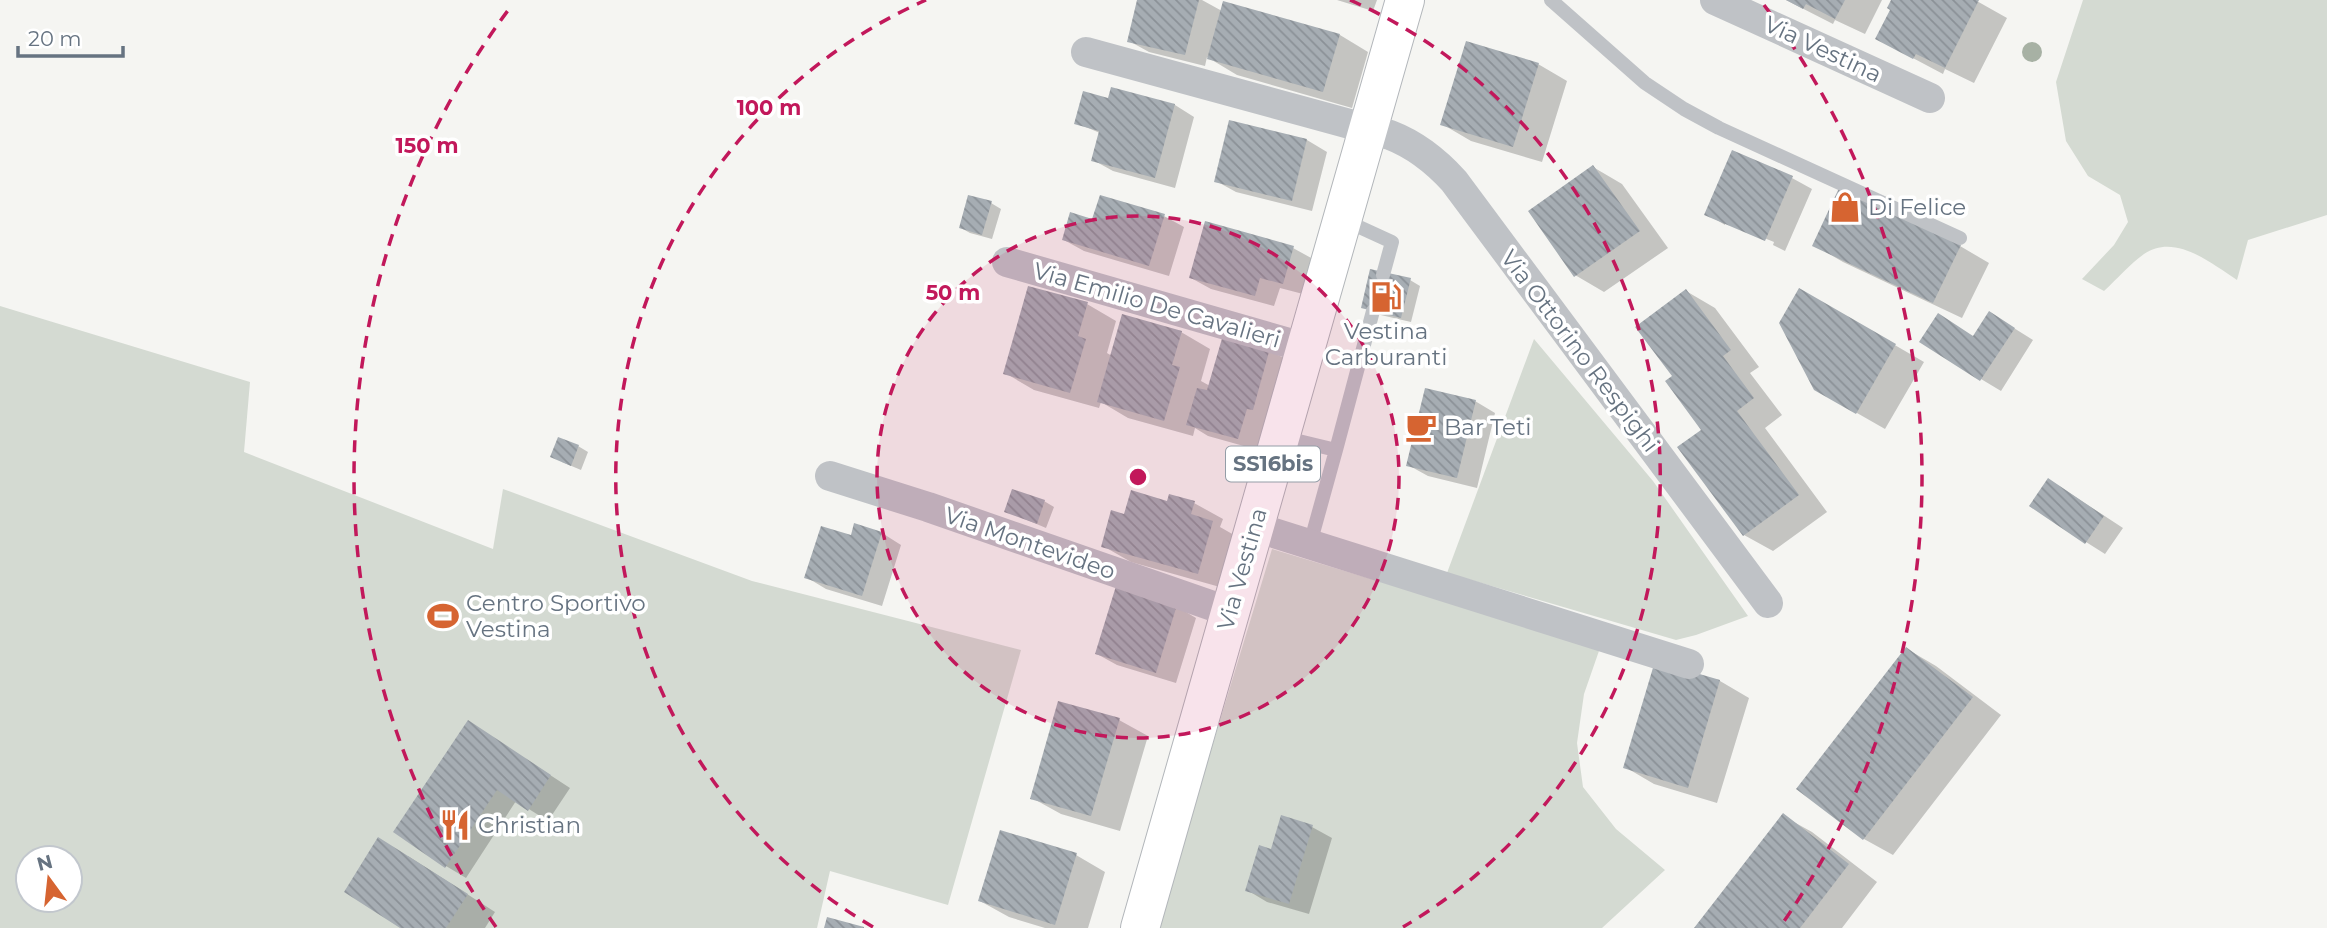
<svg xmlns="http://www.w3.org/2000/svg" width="2327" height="928" font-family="Montserrat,sans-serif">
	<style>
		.green { fill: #d4dad2; fill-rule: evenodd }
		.shadow { fill: #0003 }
		.building { fill: url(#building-back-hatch) }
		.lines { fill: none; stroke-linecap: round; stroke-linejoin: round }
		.primary-casing { stroke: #b2b6ba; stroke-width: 40 }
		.service { stroke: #bfc2c6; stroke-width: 14 }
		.minor { stroke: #bfc2c6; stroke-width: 30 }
		.primary { stroke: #fff; stroke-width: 38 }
		.tree { fill: #a7b1a4 }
		.ring { fill: none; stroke: #c2185b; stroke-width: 3.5; stroke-dasharray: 12 9 }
		.labels { text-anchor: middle; stroke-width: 7; stroke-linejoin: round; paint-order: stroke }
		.shield { fill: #fff; stroke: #949da7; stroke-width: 2 }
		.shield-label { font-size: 21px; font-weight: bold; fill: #667381 }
		.street-label { font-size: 23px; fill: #667381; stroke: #fff }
		.poi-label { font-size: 23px; fill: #667381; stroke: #fff; text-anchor: start }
		.centre { fill: #c2185b; stroke: #fff; stroke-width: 3.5 }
		.ring-label { font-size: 21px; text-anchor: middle; font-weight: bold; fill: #c2185b; stroke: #fff; stroke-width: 7; stroke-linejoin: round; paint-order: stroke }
	</style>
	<defs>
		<pattern id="building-back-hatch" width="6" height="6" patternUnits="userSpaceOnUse" patternTransform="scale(1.75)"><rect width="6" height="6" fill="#a6adb3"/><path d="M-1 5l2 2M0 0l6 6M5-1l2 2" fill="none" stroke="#8b9197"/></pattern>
	</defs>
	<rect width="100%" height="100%" fill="#f5f5f2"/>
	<path class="green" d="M2083,0H2327V215L2248,240L2237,280C2211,263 2175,233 2144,254C2130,264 2117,279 2104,291L2082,279L2114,245L2128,222L2120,195L2088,176L2066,141L2056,82Z
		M0,306L250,382L244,452L493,549L503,489L752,581L1021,650L948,905L830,871L817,928H0ZM28,858H70V900H28Z
		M1534,339L1653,481L1748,616L1696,635L1676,640L1447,573Z
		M1272,549L1600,648L1584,694L1577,743L1583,787L1616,829L1665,870L1602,928H1157Z"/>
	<path class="shadow" d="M1139,0H1202L1222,11L1340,35L1368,52L1352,108L1237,75L1207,57L1205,66L1149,52L1129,41Z
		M1337,0H1377L1373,11Z
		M1786,0H1882L1865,34L1835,20L1833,24Z
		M1893,0H1975L2007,18L1974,83L1945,69L1943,74L1877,39L1892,10Z
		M1538,64L1567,81L1542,162L1471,141L1442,124Z
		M1109,100L1175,105L1194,117L1175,188L1113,171L1093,160L1100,133L1076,123Z
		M1231,122L1307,140L1327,152L1312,211L1236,192L1216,181Z
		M1733,153L1792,178L1812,189L1785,251L1773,245L1774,242L1725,222V225L1707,214Z
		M1593,167L1622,184L1668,248L1604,292L1575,275Z
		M991,203L1001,209L992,239L970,233L961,228Z
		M1164,216L1184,227L1169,276L1084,251L1064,240L1094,221Z
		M1814,245L1960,246L1989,263L1962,318L1843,262Z
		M1293,248L1313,259L1303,294L1280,288L1274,306L1211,289L1191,278Z
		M1410,280L1420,286L1411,322L1372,313Z
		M1029,288L1087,304L1116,321L1107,353L1112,356L1181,332L1210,349L1201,381L1210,386L1269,350L1289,361L1258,450L1208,436L1195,428L1193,436L1128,418L1101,402L1099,408L1034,390L1005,373Z
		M1800,290L1924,362L1885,429L1815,389Z
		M1686,291L1715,308L1759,367L1750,373L1782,415L1765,428L1827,512L1773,551L1744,535L1704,431L1674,377Z
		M2009,325L2033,340L2001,391L1981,379L1974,337Z
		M1475,401L1495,413L1477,488L1428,476L1408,465Z
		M578,446L588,452L581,470L562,462Z
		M2068,492L2123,528L2105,554L2086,542Z
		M1044,501L1054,507L1046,528L1006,511Z
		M1168,503H1194L1223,519L1220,527L1241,539L1227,589L1131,562L1103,546L1126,517Z
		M855,525L882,533L901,545L882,606L826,589L806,577L852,537Z
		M1176,606L1196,618L1176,683L1117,665L1097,654Z
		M1907,649L1936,666L2001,715L1893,855L1864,839L1799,789Z
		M1656,663L1720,681L1749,698L1717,803L1654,784L1625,767Z
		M1119,720L1148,736L1120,831L1061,814L1032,798Z
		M469,722L570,788L548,821L516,801L466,878L446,866Z
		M1783,816L1812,832L1877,882L1842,928H1697Z
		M1312,827L1332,838L1309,914L1267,902L1247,890L1272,851Z
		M1076,855L1105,872L1088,928H1045L1009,917L980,901Z
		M408,856L495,912L485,928H404Z"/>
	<path class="building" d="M1137,0H1199L1185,55L1127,42Z
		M1786,0H1845L1835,19L1806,4L1803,9Z
		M1891,0H1979L1945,68L1916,54L1913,59L1875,39L1890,10L1887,8Z
		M1223,1L1340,34L1323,92L1207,59Z
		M1466,41L1539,63L1513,147L1440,125Z
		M1111,87L1175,104L1155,178L1091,161L1099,131L1074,124L1083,91L1108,98Z
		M1229,120L1307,139L1292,201L1214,182Z
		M1732,150L1793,176L1765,241L1704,215Z
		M1593,165L1640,231L1574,277L1528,211Z
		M1839,188L1961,245L1933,303L1812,246Z
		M968,195L992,201L982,235L959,228Z
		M1100,195L1165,214L1149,266L1062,240L1070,212L1092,219Z
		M1205,221L1294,246L1283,284L1260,278L1255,296L1189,278Z
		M1370,269L1411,278L1401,318L1361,308Z
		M1028,286L1088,302L1078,336L1086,339L1070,393L1003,374Z
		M1799,288L1896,344L1856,414L1814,390L1779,323Z
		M1686,289L1731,350L1723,356L1754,398L1737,411L1799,495L1743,536L1677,447L1701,430L1665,381L1672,376L1635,327Z
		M1989,311L2015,328L1980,381L1919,342L1938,313L1973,336Z
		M1122,314L1182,331L1172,365L1180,367L1164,421L1097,402Z
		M1223,335L1270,348L1253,410L1247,409L1238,439L1186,425L1197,388L1207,390Z
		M1425,388L1476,400L1457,478L1406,466Z
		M558,437L579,445L571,466L550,457Z
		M2048,478L2104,516L2085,544L2029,506Z
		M1012,489L1045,500L1037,524L1004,512Z
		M1131,490L1167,501L1169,494L1195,501L1191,514L1213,521L1198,574L1101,547L1111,510L1124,514Z
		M854,523L882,532L862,596L804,578L821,526L851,535Z
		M1116,586L1177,605L1156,673L1095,654Z
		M1906,647L1973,697L1863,840L1796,789Z
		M1655,661L1720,680L1688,788L1623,768Z
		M1058,701L1120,718L1091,816L1030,799Z
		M468,720L551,775L528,811L497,790L445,868L393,832Z
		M1783,813L1849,864L1800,928H1694Z
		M1281,815L1313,825L1289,904L1245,891L1259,845L1271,849Z
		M1000,830L1077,853L1055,925L978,901Z
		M378,837L468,894L446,928H400L344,892Z
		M827,917L864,927V928H824Z"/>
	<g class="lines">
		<defs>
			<path id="primary" d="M1140,928L1405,0"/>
		</defs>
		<use href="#primary" class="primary-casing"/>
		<path class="service" d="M1551,0L1645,83L1684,109L1719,128L1960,238
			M1344,220L1392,242L1383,275
			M1282,437L1336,450L1373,311
			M1310,544L1336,450"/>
		<path class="minor" d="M1715,0L1930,98
			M1086,52L1390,135C1416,145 1435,160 1454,181L1768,603
			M1007,262L1306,348
			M830,476L928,507L1230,612
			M1255,527L1689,664"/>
		<use href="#primary" class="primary"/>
	</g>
	<circle class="tree" cx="2032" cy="52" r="10"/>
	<circle cx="1138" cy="477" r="261" fill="#c2185b" fill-opacity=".12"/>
	<g class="ring">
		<circle cx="1138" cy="477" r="261"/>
		<path d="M873 927A522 522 0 0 1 926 0M1350 0A522 522 0 0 1 1403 927"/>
		<path d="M496 927A784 784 0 0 1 512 5M1764 5A784 784 0 0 1 1780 927"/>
	</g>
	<defs>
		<symbol id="shop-bare" viewBox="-9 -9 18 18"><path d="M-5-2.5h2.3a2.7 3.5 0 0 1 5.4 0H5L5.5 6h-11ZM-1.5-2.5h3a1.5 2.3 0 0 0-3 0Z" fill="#d66431" stroke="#fff" stroke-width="2.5" paint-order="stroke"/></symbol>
		<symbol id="fuel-bare" viewBox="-9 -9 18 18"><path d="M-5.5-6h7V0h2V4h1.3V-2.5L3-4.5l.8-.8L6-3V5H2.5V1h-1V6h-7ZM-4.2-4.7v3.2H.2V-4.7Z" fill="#d66431" stroke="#fff" stroke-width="2.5" paint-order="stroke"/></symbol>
		<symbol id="cafe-bare" viewBox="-9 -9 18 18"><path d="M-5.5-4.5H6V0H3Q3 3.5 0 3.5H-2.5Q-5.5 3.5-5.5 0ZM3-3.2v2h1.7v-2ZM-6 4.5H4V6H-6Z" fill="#d66431" stroke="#fff" stroke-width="2.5" paint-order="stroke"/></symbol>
		<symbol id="stadium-bare" viewBox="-9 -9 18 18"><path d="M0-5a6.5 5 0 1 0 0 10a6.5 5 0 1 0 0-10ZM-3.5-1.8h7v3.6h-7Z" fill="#d66431" stroke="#fff" stroke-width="2.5" paint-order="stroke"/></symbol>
		<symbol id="restaurant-bare" viewBox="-9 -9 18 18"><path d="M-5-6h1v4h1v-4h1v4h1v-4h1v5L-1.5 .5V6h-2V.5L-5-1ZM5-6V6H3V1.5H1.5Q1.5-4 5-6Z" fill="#d66431" stroke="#fff" stroke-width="2.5" paint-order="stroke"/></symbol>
	</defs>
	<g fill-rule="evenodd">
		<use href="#shop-bare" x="1823" y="185" width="44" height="44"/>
		<use href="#fuel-bare" x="1364" y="275" width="44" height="44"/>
		<use href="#cafe-bare" x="1399" y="405" width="44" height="44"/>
		<use href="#stadium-bare" x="421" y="594" width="44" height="44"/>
		<use href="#restaurant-bare" x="433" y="803" width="44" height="44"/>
	</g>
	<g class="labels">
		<rect class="shield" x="1226" y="446.5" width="94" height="35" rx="5"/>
		<g class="shield-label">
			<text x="1273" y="471">SS16bis</text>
		</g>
		<g class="street-label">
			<text transform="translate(1823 49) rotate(25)" y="8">Via Vestina</text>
			<text transform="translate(1157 305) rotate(16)" y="8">Via Emilio De Cavalieri</text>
			<text transform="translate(1580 351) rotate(53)" y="8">Via Ottorino Respighi</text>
			<text transform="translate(1030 543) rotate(19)" y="8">Via Montevideo</text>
			<text transform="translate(1242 569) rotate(-74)" y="8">Via Vestina</text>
		</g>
		<g class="poi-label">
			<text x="1868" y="215">Di Felice</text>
			<text x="1386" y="339" text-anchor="middle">Vestina<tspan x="1386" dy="26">Carburanti</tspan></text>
			<text x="1444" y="435">Bar Teti</text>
			<text x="466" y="611">Centro Sportivo<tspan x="466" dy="26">Vestina</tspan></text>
			<text x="478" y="833">Christian</text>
		</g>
	</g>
	<circle cx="1138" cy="477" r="10" class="centre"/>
	<g class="ring-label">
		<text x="769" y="115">100 m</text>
		<text x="427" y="153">150 m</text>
		<text x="953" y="300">50 m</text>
	</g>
	<g transform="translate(49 879) rotate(345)"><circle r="33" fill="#ffffff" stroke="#c2c7cd" stroke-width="2"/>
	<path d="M0-5L12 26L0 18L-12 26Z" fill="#d66431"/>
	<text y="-10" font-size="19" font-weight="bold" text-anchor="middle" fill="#667381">N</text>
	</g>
	<path d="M18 46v10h105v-10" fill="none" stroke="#667381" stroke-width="3.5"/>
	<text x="28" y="46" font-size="21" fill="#667381" stroke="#ffffff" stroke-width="5" paint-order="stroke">20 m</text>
</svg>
